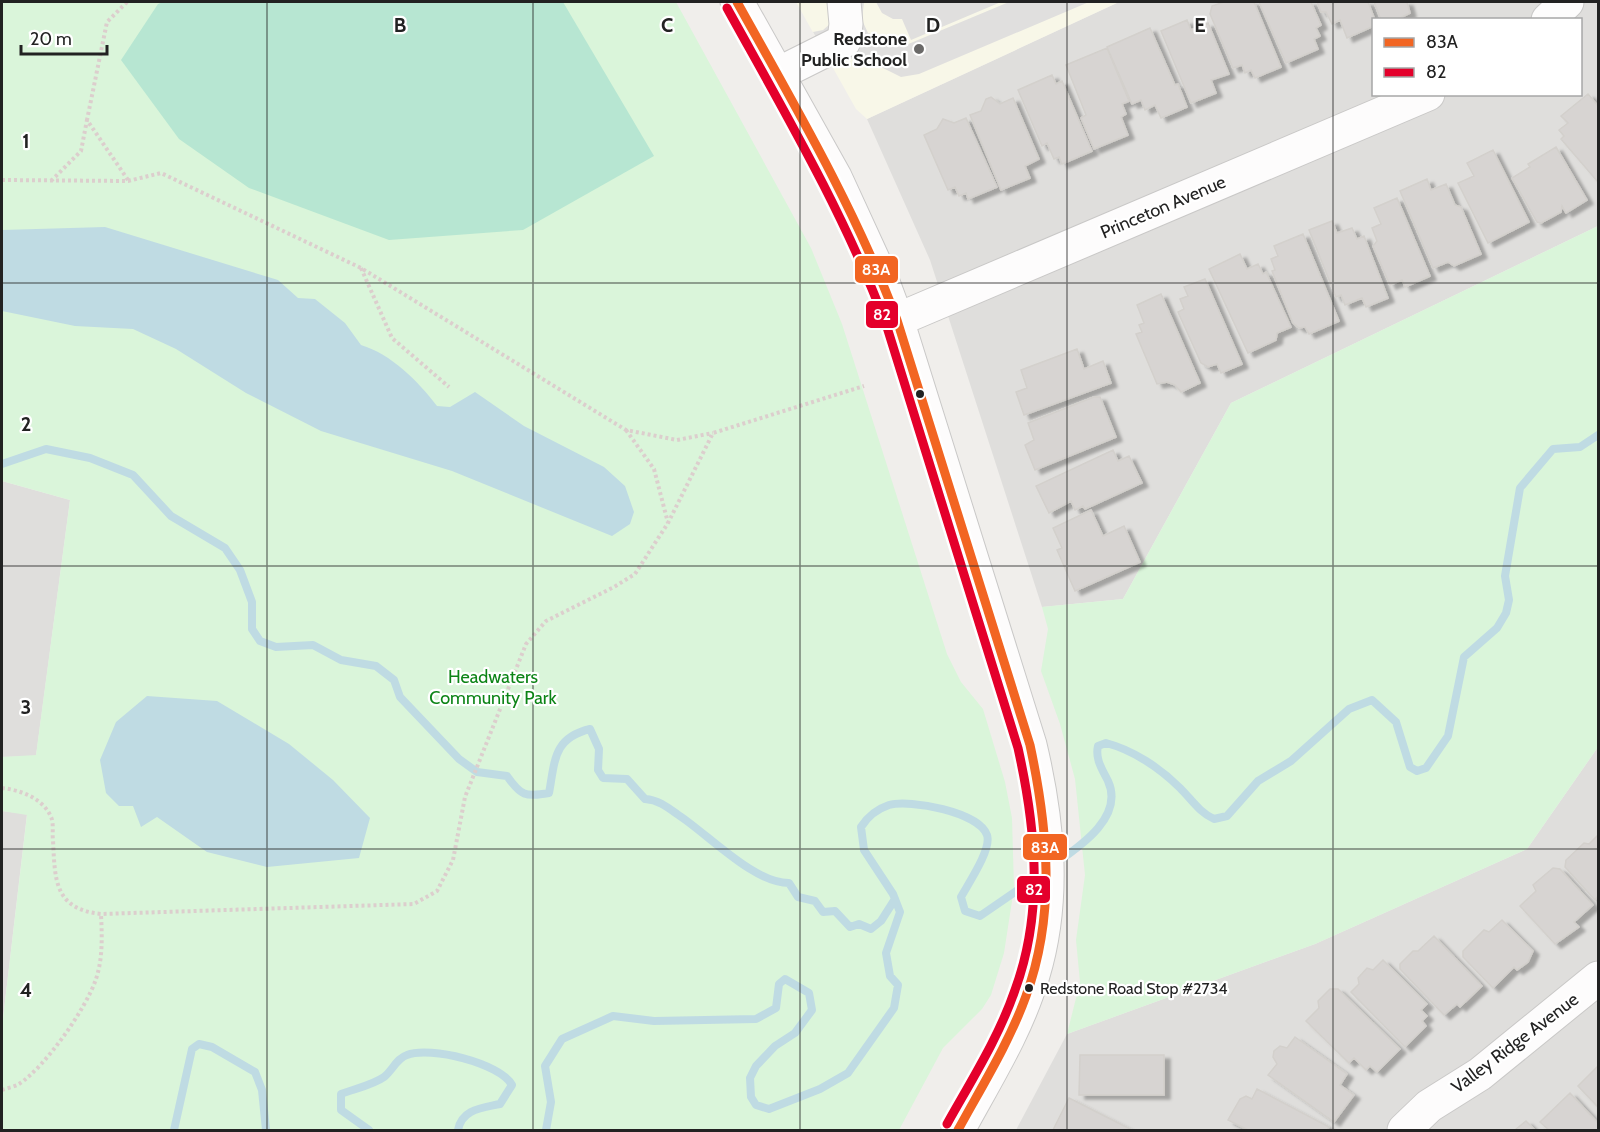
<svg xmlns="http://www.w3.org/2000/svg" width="1600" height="1132" font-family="Cabin,sans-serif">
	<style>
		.residential { fill: #dfdedc; fill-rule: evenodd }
		.education { fill: #f8f7e8 }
		.park { fill: #daf5da }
		.pitch { fill: #b7e6d2 }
		.parking { fill: #e0dfde }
		.water { fill: #bfdbe3 }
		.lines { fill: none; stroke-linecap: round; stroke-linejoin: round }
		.stream { stroke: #bfdbe3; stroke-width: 8 }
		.building { fill: #d7d4d2; stroke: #d3d0cc; stroke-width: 1.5; filter: url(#shadow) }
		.minor-casing { stroke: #c9c8c7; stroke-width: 35 }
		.path { stroke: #dccecd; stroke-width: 4; stroke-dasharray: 3 3; stroke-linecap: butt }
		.minor { stroke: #fdfcfc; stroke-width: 33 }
		.bus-1-casing { stroke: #fff; stroke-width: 14 }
		.bus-2-casing { stroke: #fff; stroke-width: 14 }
		.bus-1 { stroke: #f26522; stroke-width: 9 }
		.bus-2 { stroke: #e4002b; stroke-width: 9 }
		.grid { fill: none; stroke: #222; stroke-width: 1.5; stroke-opacity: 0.55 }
		.poi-dot { fill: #6a6968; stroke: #fff; stroke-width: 2 }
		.bus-dot { fill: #222; stroke: #fff; stroke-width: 2 }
		.labels { text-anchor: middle; stroke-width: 4.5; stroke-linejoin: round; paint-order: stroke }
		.bus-label { font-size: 16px; fill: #222; stroke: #fff; text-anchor: start }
		.poi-label { font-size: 18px; font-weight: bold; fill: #222; stroke: #fff; text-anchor: end }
		.street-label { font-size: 18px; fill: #222; stroke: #fff }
		.park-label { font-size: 18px; fill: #0c8416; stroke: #fff }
		.grid-label { font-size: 20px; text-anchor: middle; font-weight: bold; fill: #222; stroke: #fff; stroke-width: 4.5; stroke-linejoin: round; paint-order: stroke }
		.line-badge { stroke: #fff; stroke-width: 2 }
		.badge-label { font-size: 16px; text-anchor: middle; font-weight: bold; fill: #fff }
	</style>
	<defs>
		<filter id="shadow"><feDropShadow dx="6" dy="4" stdDeviation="1.5" flood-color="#0004"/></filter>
	</defs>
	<rect width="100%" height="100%" fill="#f0eeeb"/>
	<path class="residential" d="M1119,2H1598V226L1231,403L1123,599L1042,607L930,260L867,119ZM1374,20H1580V94H1374Z
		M2,481L70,500L36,756L2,757Z
		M1598,747V1130H1016L1067,1034L1315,944L1527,849Z
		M2,811L27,814L2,1027Z"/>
	<path class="education" d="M796,2H1119L867,119L856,109Z"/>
	<path class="park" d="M2,2H676L811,248L842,324L947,654L961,682L983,709L1005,782L1012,818L1014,888L1004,953L991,995L982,1009L943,1048L899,1130H2V1027L27,815L2,811V757L36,755L70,500L2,481Z
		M1598,226V747L1527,849L1315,944L1067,1034L1080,982L1076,940L1085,875L1075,779L1060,724L1041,671L1048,629L1042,607L1123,599L1231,403Z"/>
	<path class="pitch" d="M163,2H563L654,156L523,230L389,240L249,188L179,139L121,60L158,4Z"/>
	<path class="parking" d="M837,2H864L862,20L868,33L906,45L1009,2H1089L919,74L901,77L861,57L843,60L832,67L813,32L823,30L830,24Z
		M876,2H1001L911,40L902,19H893L882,13Z"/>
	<path class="water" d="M105,227L278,280L298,298L315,299L345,323L361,345C391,354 418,381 437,406L450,407L475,392L524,426L604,467L625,486L634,512L630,524L612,536L452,471L321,431L246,393L176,349L133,329L75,326L2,311V230Z
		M147,696L217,701L289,744L333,780L370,818L359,858L267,867L207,852L157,817L141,827L133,806H119L106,793L100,760L116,722Z"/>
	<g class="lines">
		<path class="stream" d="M2,464L46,449L90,458L133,475L171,516L225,548L240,570L252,602V629L260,641L276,647L313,645L341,660L376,666L394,680L400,697L459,759L477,772L507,776C521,796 525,797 549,793C555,761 553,738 590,729L599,749L598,770L603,778L627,779L645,799C658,800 666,806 677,814C708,834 753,883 789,883L798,897L815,901L823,912L835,911L850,927L859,924L871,929L881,921L895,899
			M1056,863C1082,845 1124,816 1108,781C1102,769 1095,759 1098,746L1106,743C1133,750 1160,768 1180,788C1192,800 1199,812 1214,819L1227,816L1258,781L1291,761L1349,709L1372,700L1396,722L1410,767L1417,771L1426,768L1448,736L1464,657L1497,628L1506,613L1509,600L1505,576L1520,488L1553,449L1580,447L1598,435
			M174,1130L192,1049L199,1044L212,1047L255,1072L262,1090L266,1130
			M369,1130L341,1110V1094C354,1089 373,1085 384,1077C392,1071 397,1058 407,1055C430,1046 500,1063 512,1085L500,1104C482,1108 462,1109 458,1130
			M546,1130L551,1102L545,1066L562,1039L613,1016L654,1021L756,1019L776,1008L779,984L785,979L809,993L812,1010L795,1033L775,1046L756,1066L750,1078L751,1097L756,1105L769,1109L820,1089L848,1073L894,1008L898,985L890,976L886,953L900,912L893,894L864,850L861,827C868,816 877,809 889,805C910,799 979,812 987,835C992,849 968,884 961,897L965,911L980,916L1038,876"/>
	</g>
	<path class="building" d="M1224,2H1254L1281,67L1255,78L1251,70L1245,73L1242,65L1233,68L1210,14L1212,6Z
		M1259,2H1311L1321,25L1316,28L1320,36L1314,39L1318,49L1286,63Z
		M1317,2H1368L1375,20L1374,26L1347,38L1340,20L1332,24L1326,12H1321Z
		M1374,2H1407L1410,13L1396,20H1381Z
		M1187,20L1191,30L1208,23L1229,74L1211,80L1216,93L1191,103L1161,31Z
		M1150,28L1175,85L1178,84L1187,107L1161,118L1155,105L1145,110L1141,100L1132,104L1107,47Z
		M1107,48L1129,101L1122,104L1126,114L1121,117L1128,135L1094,149L1081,118L1086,115L1066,65Z
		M1052,75L1056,84L1062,81L1092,151L1062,164L1059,157L1054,159L1047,143L1042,146L1018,90Z
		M1588,94L1598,106V182L1561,139L1564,136L1559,130L1568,123L1561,116Z
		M991,97L1000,104L1013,98L1039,159L1025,166L1030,178L1001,190L970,115L981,111L986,99Z
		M966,118L997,187L968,199L966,193L959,196L955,187L948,190L924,135L937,129L943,119L954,123Z
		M1556,147L1587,200L1566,213L1562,206L1561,212L1541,223L1537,222L1512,178L1530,167L1528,164Z
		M1493,150L1529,222L1488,243L1458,183L1474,176L1467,163Z
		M1427,179L1431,190L1446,184L1455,205L1461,207L1481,254L1454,266L1448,262L1433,268L1400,191Z
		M1397,198L1430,276L1405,287L1402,280L1390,285L1373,246L1377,241L1372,228L1381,224L1374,208Z
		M1332,221L1337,233L1352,228L1357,239L1364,236L1388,298L1366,307L1362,298L1345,305L1341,295L1336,297L1309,230Z
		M1303,234L1339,321L1309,334L1305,327L1299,328L1293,323L1272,271L1275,270L1271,259L1278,256L1274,246Z
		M1240,254L1247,269L1258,264L1263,274L1266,272L1291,327L1277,333L1276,340L1248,353L1209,269Z
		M1205,279L1242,364L1221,373L1217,364L1208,367L1201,363L1178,312L1184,309L1180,299L1188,296L1184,287Z
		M1161,294L1200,383L1181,392L1175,385L1167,382L1157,384L1136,334L1142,332L1139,325L1144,323L1137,305Z
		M1077,349L1084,369L1103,361L1111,383L1024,415L1016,392L1027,388L1021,370Z
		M1094,397H1100L1116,437L1035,470L1025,445L1034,440L1028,423Z
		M1113,450L1118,461L1129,456L1142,483L1085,509L1083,506L1075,510L1071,501L1049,513L1036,486Z
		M1091,510L1103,536L1124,526L1140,562L1075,591L1057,550L1062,548L1053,528Z
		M1598,835V896L1595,900L1565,867L1566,860L1584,843L1589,844Z
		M1553,868L1560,869L1593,905L1574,922L1579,927L1555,944L1520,906L1536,891L1533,885Z
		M1502,920L1533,951L1528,962L1517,970L1514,967L1493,988L1463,957V951L1484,930L1489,932Z
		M1434,936L1482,986L1460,1007L1457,1004L1444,1015L1400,969V964L1413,951H1418Z
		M1383,960L1427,1004L1421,1010L1427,1016L1422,1021L1426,1026L1405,1047L1351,992L1359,984L1358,978L1367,968L1373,970Z
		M1330,989H1338L1400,1049L1377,1072L1370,1066L1366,1070L1354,1058L1349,1063L1306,1021L1319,1008L1318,1001Z
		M1295,1037L1347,1074L1340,1085L1354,1095L1334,1122L1268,1075L1277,1064L1273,1057L1274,1051L1280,1046L1287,1048Z
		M1080,1055H1164V1095H1079Z
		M1598,1066V1107L1578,1086Z
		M1257,1089L1329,1127L1327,1130H1248L1228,1120L1240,1099L1246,1096L1252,1099Z
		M1570,1093L1598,1123V1130H1549L1540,1122Z
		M1069,1098L1132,1130H1053Z
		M1526,1121L1535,1130H1515Z"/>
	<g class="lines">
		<defs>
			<path id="minor" d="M737,2L835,177L881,277L897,320L1030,745C1048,821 1056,899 1033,975C1017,1030 985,1080 958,1130
				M1548,20L1567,2
				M778,74L844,41L846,24L844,2
				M897,320L1428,94
				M1404,1130L1429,1106L1480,1074L1598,978"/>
		</defs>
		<use href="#minor" class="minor-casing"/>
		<path class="path" d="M127,2L107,22L87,120L128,180
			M2,180L128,181L161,173L361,268L626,430L677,440L713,433
			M51,181L81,151L87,120
			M361,268L392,338L449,387
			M626,430L654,469L668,523
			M2,788C20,790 43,798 51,817C54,823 52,834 53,840C55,880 54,909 101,914L414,904L437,891L453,860L465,797L526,644L546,621L614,587L635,574L668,523L713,433L864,386
			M2,1090C7,1088 14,1087 19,1084C45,1067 86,1009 96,979C103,958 102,936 101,914"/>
		<use href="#minor" class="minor"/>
		<defs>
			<path id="bus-1" d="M737,2C795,106 855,208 897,320L1030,745C1048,829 1056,914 1026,996C1009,1043 982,1086 958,1130"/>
			<path id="bus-2" d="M727,8C784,111 844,213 886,324L1018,748C1036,829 1044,911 1015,990C999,1037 971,1081 947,1124"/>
		</defs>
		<use href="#bus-1" class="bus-1-casing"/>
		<use href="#bus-2" class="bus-2-casing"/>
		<use href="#bus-1" class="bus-1"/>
		<use href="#bus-2" class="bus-2"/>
	</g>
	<path class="grid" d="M267,2V1130M533,2V1130M800,2V1130M1067,2V1130M1333,2V1130M2,283H1598M2,566H1598M2,849H1598"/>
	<circle class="poi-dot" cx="919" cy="49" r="6"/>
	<g class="bus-dot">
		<circle cx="920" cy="394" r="5"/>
		<circle cx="1029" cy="988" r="5"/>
	</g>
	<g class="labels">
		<g class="bus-label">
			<text x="1040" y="994">Redstone Road Stop #2734</text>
		</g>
		<g class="poi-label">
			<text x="907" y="45">Redstone<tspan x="907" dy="21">Public School</tspan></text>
		</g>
		<g class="street-label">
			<text transform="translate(1163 207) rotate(-23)" y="6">Princeton Avenue</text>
			<text transform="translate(1515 1043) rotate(-37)" y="6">Valley Ridge Avenue</text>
		</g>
		<g class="park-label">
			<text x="493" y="683">Headwaters<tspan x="493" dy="21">Community Park</tspan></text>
		</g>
	</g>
	<g class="grid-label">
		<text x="400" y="32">B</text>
		<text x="667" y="32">C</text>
		<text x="933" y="32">D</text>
		<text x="1200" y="32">E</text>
		<text x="26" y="148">1</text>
		<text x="26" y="431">2</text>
		<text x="26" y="714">3</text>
		<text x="26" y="997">4</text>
	</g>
	<g class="line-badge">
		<rect x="854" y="255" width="45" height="29" rx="6" fill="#f26522"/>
		<rect x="865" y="300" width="34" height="29" rx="6" fill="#e4002b"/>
		<rect x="1022" y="833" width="46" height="28" rx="6" fill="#f26522"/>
		<rect x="1016" y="875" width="35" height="29" rx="6" fill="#e4002b"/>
	</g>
	<g class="badge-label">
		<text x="876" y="275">83A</text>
		<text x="882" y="320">82</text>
		<text x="1045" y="853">83A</text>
		<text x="1034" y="895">82</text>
	</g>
	<rect width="1600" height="1132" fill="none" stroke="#222222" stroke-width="6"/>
	<rect x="1372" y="18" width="210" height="78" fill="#ffffff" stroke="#a7a7a7" stroke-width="1.5"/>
	<rect x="1384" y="38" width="30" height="9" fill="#f26522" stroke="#a7a7a7" stroke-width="1.5"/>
	<text x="1426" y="48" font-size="18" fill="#222222">83A</text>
	<rect x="1384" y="68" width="30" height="9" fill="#e4002b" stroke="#a7a7a7" stroke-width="1.5"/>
	<text x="1426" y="78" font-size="18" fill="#222222">82</text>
	<path d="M21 45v9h86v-9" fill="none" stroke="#222222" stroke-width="3"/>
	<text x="30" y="45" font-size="18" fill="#222222" stroke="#ffffff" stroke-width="4.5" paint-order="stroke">20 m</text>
</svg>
